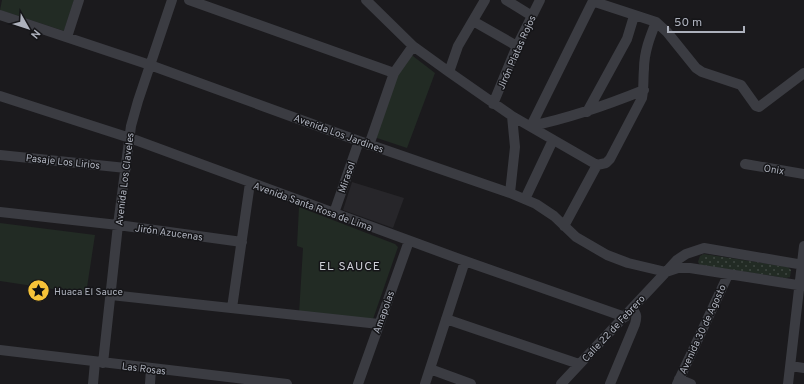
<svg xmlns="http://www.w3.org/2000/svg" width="804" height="384" font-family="Overpass,sans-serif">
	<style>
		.built { fill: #27262a }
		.grass { fill: url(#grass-dots) }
		.park { fill: #222b24 }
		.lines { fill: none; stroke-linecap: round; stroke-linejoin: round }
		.minor { stroke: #3b3c42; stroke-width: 10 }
		.labels { text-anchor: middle; stroke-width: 3; stroke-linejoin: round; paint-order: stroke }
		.street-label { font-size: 10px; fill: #adb1bc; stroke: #151518 }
		.poi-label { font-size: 10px; fill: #adb1bc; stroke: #151518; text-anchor: start }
		.quarter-label { font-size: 12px; letter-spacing: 1px; fill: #ced0d8; stroke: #151518 }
	</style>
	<defs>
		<pattern id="grass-dots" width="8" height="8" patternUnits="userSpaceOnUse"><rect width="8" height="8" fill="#222b24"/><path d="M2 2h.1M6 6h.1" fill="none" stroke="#3f4742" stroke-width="1.8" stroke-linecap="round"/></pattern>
	</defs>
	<rect width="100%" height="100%" fill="#1b1a1d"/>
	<path class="built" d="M352,182L404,198L393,228L343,210Z"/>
	<path class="grass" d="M704,254L788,267L791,270L790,277L786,278L700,265L698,262L700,256Z"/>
	<path class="park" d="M2,0H74L64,31L0,10Z
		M409,53L435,73L407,148L374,137L396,73Z
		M299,207L395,244L398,247L372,322L299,314L303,248L297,246Z
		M0,223L95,235L86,294L0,281Z"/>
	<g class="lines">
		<path class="minor" d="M189,0L394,73
			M366,0L413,46L449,72L512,116L597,165L606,163L610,159L642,98C644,88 643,79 644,69C644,52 650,37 656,22
			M506,0L532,16
			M0,15L150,65L359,141L510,193L536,204L554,216L576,237L607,255L628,263L666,272L678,268H690L804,286
			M473,21L517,46
			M67,37L79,0
			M449,72L458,46L485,0
			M0,96L130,138L465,261L625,317
			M493,104L517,46L540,0
			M587,112L627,39L634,16
			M531,126L591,5L592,3L595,2L656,22L667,32L696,68L702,72L741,85L756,106L759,107L804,73
			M531,126C570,118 607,105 644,90
			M369,145L394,73L413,46
			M0,155L126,168
			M745,164L804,174
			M510,193L515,147L512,116
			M525,199L553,140
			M0,212L118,225L242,242
			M334,213L359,141
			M564,226L597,165
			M111,295L379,324
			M232,308L250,183
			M446,319L579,364
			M0,350L287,384
			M103,363L118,225L131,126L138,101L172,0
			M791,366L804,368
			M430,369L471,384
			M679,379L691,384
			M93,384L95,362
			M150,384L151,368
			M358,384L409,241
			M425,384L465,261
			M561,384L666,272L677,260L686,254L704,248L804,265
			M610,384L635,324C637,317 637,314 632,309
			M677,384L728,275
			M788,384L804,246"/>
	</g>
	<defs>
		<symbol id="sight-disc" viewBox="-11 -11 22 22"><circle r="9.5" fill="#f7c338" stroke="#151518"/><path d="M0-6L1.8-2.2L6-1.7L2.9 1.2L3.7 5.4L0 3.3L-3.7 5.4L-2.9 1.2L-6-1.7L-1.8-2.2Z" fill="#111"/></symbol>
	</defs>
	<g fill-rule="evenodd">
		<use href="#sight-disc" x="26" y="278" width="25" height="25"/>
	</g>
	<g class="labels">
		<g class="street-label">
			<text transform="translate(516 52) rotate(-66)" y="4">Jirón Platas Rojos</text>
			<text transform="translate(339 133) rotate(20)" y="4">Avenida Los Jardines</text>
			<text transform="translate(63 161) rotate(6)" y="4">Pasaje Los Lirios</text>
			<text transform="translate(774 169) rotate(9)" y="4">Onix</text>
			<text transform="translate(346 177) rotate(-71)" y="4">Mirasol</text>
			<text transform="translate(124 179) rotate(-83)" y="4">Avenida Los Claveles</text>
			<text transform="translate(313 206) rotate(20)" y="4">Avenida Santa Rosa de Lima</text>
			<text transform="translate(169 232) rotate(8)" y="4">Jirón Azucenas</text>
			<text transform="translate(383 312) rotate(-70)" y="4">Amapolas</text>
			<text transform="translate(613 328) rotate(-47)" y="4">Calle 22 de Febrero</text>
			<text transform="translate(702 329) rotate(-65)" y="4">Avenida 30 de Agosto</text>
			<text transform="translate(144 368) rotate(7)" y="4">Las Rosas</text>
		</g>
		<g class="poi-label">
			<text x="54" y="295">Huaca El Sauce</text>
		</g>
		<g class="quarter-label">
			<text x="350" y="270">EL SAUCE</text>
		</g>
	</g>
	<g transform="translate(28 28) rotate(129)" stroke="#151518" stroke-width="3" paint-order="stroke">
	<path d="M0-3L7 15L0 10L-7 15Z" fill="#adb1bc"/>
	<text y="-6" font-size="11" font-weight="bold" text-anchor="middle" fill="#adb1bc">N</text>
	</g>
	<path d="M668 26v6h76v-6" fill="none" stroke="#adb1bc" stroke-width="2"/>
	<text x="674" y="26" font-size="12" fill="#adb1bc" stroke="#151518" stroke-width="3" paint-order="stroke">50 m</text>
</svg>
